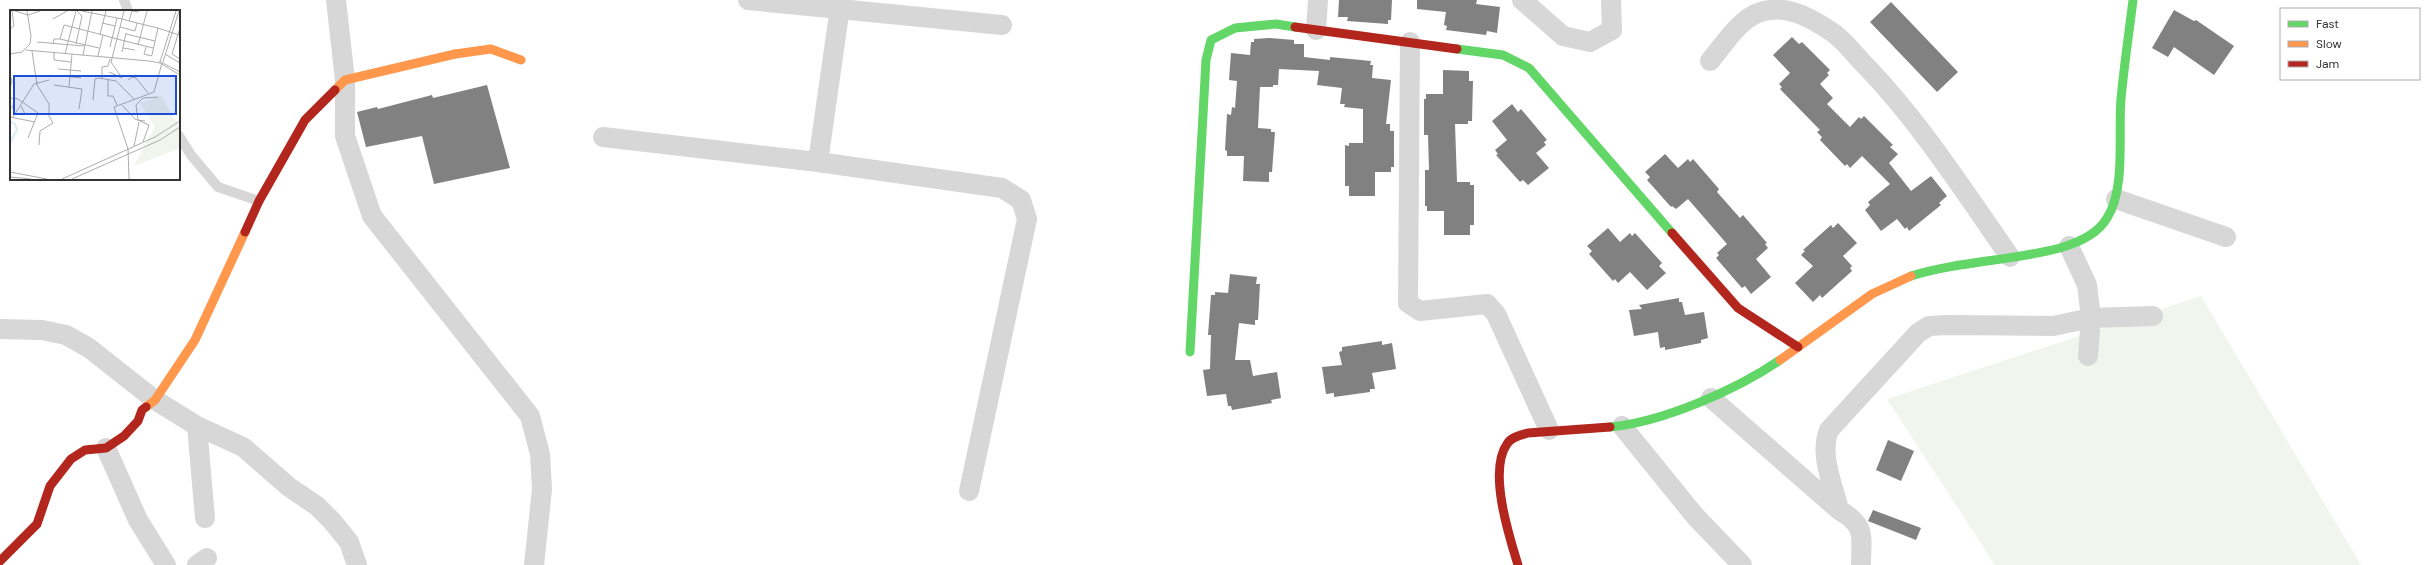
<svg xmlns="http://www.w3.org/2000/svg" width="2428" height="565" font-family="'DM Sans',sans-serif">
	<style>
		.green { fill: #f1f5ed }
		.building { fill: #818181 }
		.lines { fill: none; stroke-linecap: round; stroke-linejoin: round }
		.lane { stroke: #d7d7d7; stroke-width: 10 }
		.street { stroke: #d7d7d7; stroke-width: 20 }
		.fast { stroke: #63d668; stroke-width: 9 }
		.slow { stroke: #ff974d; stroke-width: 9 }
		.jam { stroke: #b3261e; stroke-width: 9 }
		.inset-river { fill: none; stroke: #ddebf3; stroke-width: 2 }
		.inset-road { fill: none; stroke: #adadad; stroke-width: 1 }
		.view { fill: #1d4ed8; fill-opacity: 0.15; stroke: #1d4ed8; stroke-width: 2 }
		.inset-edge { fill: none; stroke: #333; stroke-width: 2 }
	</style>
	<rect width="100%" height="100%" fill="#fff"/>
	<path class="green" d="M2201,296L2361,565H1995L1887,399Z"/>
	<path class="building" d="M1339,0H1392L1391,20H1388V24L1347,21L1348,17H1338Z
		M1417,0H1477L1476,4L1500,7L1497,33L1487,31L1486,35L1446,30L1447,26L1444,25L1446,12L1417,9Z
		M1891,2L1958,72L1937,92L1870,22Z
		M2174,10L2194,21L2196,20L2234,46L2214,75L2174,47L2168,57L2152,48Z
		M1792,37L1799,44L1802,42L1830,70L1827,73L1829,75L1820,84L1833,98L1827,104L1850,127L1859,117L1861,119L1864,116L1893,145L1890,147L1898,154L1889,163L1911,191L1931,176L1947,196L1939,203L1941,205L1909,231L1907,227L1905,229L1897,219L1881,231L1865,210L1870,205L1868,202L1890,184L1862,156L1850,168L1847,164L1845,166L1820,140L1822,137L1817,132L1820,130L1780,89L1782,87L1779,84L1790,73L1773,55Z
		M1269,38L1294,40V44H1304V57L1330,60V57L1371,61L1370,65H1373L1372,78L1391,80L1386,124H1390V131H1394V167H1391V172H1375V196H1349V186H1345V145L1349,146V143H1363V109L1344,107L1345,104H1340L1342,88L1317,85L1319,71L1279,69L1278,85H1273V87H1260L1258,128L1271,129V132H1275L1272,172H1269V182L1243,181L1244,156H1227V151L1225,150L1227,114L1231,115L1232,107L1235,108L1237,81L1229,80L1231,53L1250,55L1251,42H1254V39Z
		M1443,70L1469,71V81H1473L1472,121H1468V124H1455L1457,182H1470V185H1474V225H1470V235H1444V211H1427V206H1425V170H1429L1428,135H1424V99H1426V94H1443Z
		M487,85L510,168L434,184L422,136L366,147L357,112L377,107L378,109L432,95L433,98Z
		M1512,104L1518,112L1521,109L1547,140L1544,142L1546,145L1536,153L1549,168L1528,185L1523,180L1520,182L1496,155L1498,154L1495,150L1507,140L1492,121Z
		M1665,154L1678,168L1688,159L1690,162L1693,159L1719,189L1717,192L1740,218L1743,215L1767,243L1765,244L1768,248L1756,259L1771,277L1751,294L1745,286L1742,288L1716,258L1719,255L1717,253L1727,244L1688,199L1676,209L1672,206L1671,207L1647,180L1650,177L1645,172Z
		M1838,223L1857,243L1843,256L1852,266L1850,268L1852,271L1822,298L1820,295L1813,302L1795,283L1813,266L1801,255L1805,251L1803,250L1831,225L1833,228Z
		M1608,228L1620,242L1630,233L1632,236L1635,233L1662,263L1659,266L1666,273L1647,290L1630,272L1618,283L1615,279L1613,281L1589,254L1592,251L1587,246Z
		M1230,274L1257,277L1256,284H1260L1258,320H1255V325L1239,323L1235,360H1250L1253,376L1277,372L1281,398L1271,400L1272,403L1232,410L1231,406H1228L1226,394L1207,396L1203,370L1210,369L1211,335H1208L1211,295H1215V292L1228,293Z
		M1679,298V302H1682L1685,315L1704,312L1708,338L1701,340V343L1665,350V347L1660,348L1658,332L1634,336L1629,310L1642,309L1639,305Z
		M1382,341V345L1392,343L1396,369L1372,373L1375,389H1370V392L1334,397V393L1326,394L1322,367L1342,365L1339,352L1342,351V347Z
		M1888,440L1914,451L1901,481L1876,470Z
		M1873,510L1921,528L1916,540L1868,521Z"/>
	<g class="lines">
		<path class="lane" d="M124,0L128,11
			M179,136L191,155L218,187L259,201"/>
		<path class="street" d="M336,0L345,80V136L372,216L530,416L540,454L542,489L534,565
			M748,0L1002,25
			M1522,0L1563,36L1590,42L1612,30L1611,0
			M1316,30L1318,0
			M1410,42L1408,303L1420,311L1487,304L1496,314L1549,430
			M1710,61C1726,42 1743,12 1770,10C1792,7 1814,20 1832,32C1844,40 1854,54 1864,64C1920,122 1964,191 2010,257
			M603,137L818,162L1002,188L1021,200L1027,219L969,491
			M818,162L841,0
			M2116,199L2226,237
			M2069,246L2087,285L2091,318L2088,356
			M0,329L42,330L66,335L89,348L155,400L197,426L243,447L289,487L317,506L332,521L349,542L357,565
			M1711,398L1839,510C1867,526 1861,536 1861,565
			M197,426L205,518
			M1622,426L1695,516L1742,565
			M106,448L138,520L166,565
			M1839,510C1833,484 1819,455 1829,430L1918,333L1929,326L1947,325L2053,326L2091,318L2153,316
			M197,565L207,558"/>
		<path class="fast" d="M1457,49L1503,55L1529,68L1672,233
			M1911,276C1960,261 2011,261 2060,248C2077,243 2098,234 2107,218C2126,189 2118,133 2121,99C2124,66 2129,33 2133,0
			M1190,352L1206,60L1211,40L1235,28L1276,24L1295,27
			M1610,427C1663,422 1736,390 1780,360"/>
		<path class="slow" d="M335,90L345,80L455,54L491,49L521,60
			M1780,360L1872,294L1911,276
			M146,407L155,400L195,340L245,232"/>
		<path class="jam" d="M1295,27L1457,49
			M245,232L259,201L305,120L335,90
			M1672,233L1738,308L1798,347
			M0,561L37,524L50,486L71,459L85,450L106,448L124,436L138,421L142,410L146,407
			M1518,565C1509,536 1488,471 1507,444C1511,437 1521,435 1528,433L1610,427"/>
	</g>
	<g transform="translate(10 10)">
		<rect width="170" height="170" fill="#fff"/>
		<path d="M151,86L170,118V138L124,156L145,117L130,93Z" fill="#f1f5ed"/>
		<path class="inset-river" d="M0,111L5,114L7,120L0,133"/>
		<path class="inset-road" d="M5,1L18,5L30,1M72,1L112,9L114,1M43,9L57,1M119,11L122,1L129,2M92,13L105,16M110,17L112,9L127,13M148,18L169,25M170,18L162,44L170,49M0,19L4,16L2,1M90,24L96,1M116,24L145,31M93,25L107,29L101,52L112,68L99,62M50,29L54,15L93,25L88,46M27,32L74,36M43,34L44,29H50L89,38M66,34L72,6L67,1M128,35L137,1M100,37L107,8M136,37L134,44L141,46L142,45L148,18L127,13L125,21L110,17L107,29L143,38M113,38L125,40M16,40L139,51L150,53L170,65M22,41L27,75L39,94V106L43,113L30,121L29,135M112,42L116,23M44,43V50L61,52M0,44L12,42L20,34L21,26L17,1M55,44L66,1M155,44L170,53M73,45L82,1M149,51L170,62M150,52L166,1M153,52L169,1M48,59L71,61M0,65L2,71L0,78M54,66L71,68M92,68V57L98,56L100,49M98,69V86H103L107,95M118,70L122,67L126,68L138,83M44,75L72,79L69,99M59,77L62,44M0,88L8,89L28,103L18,128M83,90L85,69L89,68L106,71L124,89M112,95L125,109L139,115L133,132M11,96L15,104L18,103M0,100L3,96L4,88M0,107L25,112M3,107L24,74L39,70M135,111L128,110L126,95L133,88L148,87M124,136L129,112M0,162L37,169M0,167L21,169M52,169L145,127L170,111M62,169L150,130L170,117M119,169L118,139L104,97L144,82L152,53"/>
		<path class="view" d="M4,66H166V104H4Z"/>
		<rect width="170" height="170" class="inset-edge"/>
	</g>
	<rect x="2280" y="8" width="140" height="72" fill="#ffffff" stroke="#adadad"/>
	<rect x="2288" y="21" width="20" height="6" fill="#63d668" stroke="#adadad"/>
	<text x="2316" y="28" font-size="12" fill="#333333">Fast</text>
	<rect x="2288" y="41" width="20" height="6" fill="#ff974d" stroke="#adadad"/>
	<text x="2316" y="48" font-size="12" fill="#333333">Slow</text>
	<rect x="2288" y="61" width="20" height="6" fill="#b3261e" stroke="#adadad"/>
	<text x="2316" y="68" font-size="12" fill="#333333">Jam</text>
</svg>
